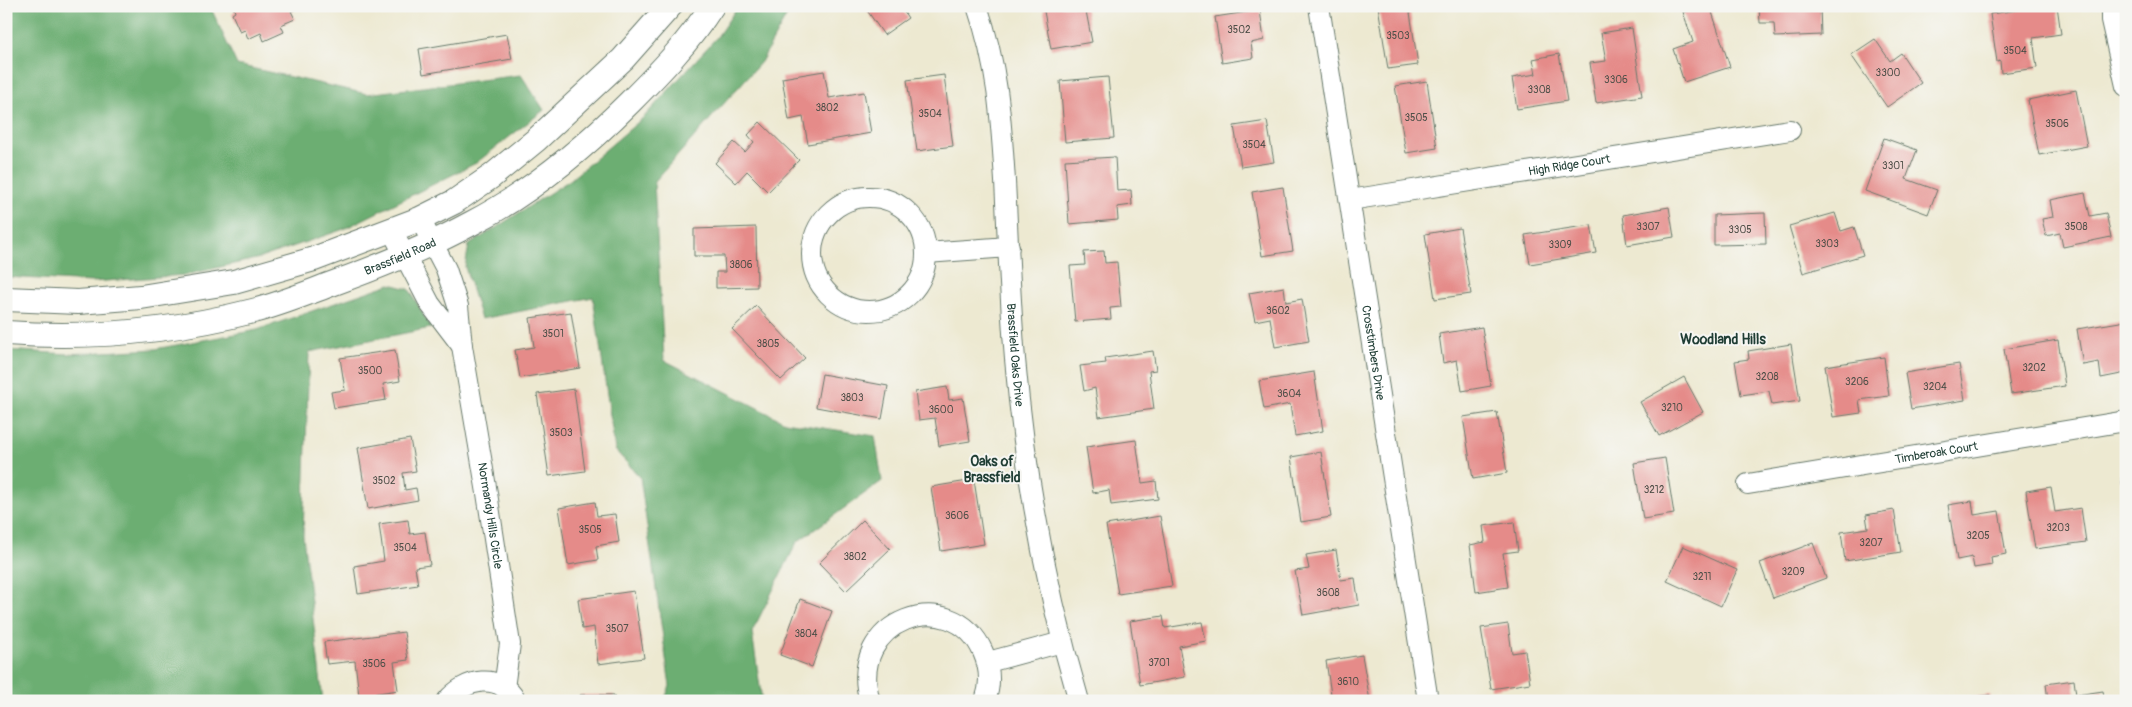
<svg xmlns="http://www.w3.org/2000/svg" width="2132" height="707" font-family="Pangolin,sans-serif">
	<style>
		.forest { fill: #6cae72; stroke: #467653 }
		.building { fill: #e58b89 }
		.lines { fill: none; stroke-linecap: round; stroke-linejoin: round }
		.minor-casing { stroke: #67796b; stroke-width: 22 }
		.tertiary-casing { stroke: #67796b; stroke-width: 26 }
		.minor { stroke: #fff; stroke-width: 20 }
		.tertiary { stroke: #fff; stroke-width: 24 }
		.labels { text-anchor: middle; stroke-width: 4; stroke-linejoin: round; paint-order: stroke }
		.number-label { font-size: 10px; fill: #505049 }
		.street-label { font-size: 12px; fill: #1f3d34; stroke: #f6f6f2 }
		.neighbourhood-label { font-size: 14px; font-weight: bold; fill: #1f3d34; stroke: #f6f6f2 }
	</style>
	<rect width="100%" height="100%" fill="#f6f6f2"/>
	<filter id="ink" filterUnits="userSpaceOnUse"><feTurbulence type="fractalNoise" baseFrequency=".02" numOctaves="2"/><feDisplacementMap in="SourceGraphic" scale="10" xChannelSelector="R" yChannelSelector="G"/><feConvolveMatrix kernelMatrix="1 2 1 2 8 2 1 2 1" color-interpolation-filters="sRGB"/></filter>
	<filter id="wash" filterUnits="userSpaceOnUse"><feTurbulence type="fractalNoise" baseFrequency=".0096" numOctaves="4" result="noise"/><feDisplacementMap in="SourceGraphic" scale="20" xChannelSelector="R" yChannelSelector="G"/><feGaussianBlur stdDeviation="1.12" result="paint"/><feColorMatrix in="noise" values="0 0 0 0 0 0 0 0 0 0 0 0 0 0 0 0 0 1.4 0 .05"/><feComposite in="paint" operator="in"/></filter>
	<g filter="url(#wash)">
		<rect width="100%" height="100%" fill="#ede9d1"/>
		<path class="forest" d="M6,6H210L237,65L367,94L521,75L544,110L476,163L344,229L260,258L185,275L92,282L6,277Z
			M738,6H792L761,62L654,182L664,360L785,422L875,436L882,481L797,542L752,632L762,701H664L670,686L640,477L615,450L593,297L481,319L465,267L469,245L570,180L644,117L717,37Z
			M390,284L409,289L431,328L309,352L303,536L323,701H6V350L68,354L155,349L257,330Z"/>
		<g id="blocks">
			<path class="building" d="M233,6H294L296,9L291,11L295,19L281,25L284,32L264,41L261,33L248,39L245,30L240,32L232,14L235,12Z
				M864,6H900L908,18L884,35Z
				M1043,6H1085L1092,42L1051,49Z
				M1378,6H1409L1418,65L1388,69Z
				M1699,6H1710L1730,67L1684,82L1673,49L1693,42L1683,12Z
				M1759,6H1820L1821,35L1775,37L1774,23H1760Z
				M2046,6H2057L2061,34L2033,38L2037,68L2001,73L2000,61L1997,62L1990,14Z
				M1260,10L1264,40L1251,43L1253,58L1222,63L1215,17Z
				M1632,28L1642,96L1596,103L1590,63L1606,61L1601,33Z
				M507,34L512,59L423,74L419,49Z
				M1875,39L1890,61L1901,53L1921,83L1887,107L1851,55Z
				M1559,54L1567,101L1517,109L1512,78L1536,74L1533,59Z
				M824,71L829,98L864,92L871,133L808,144L803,117L789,120L782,78Z
				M944,75L953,146L917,151L907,80Z
				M1108,77L1114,138L1065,142L1060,81Z
				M1427,81L1437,148L1406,153L1395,86Z
				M2076,90L2087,146L2039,155L2028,100Z
				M1267,121L1274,162L1241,167L1234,126Z
				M760,122L799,160L768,192L747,171L736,183L715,163L734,142L745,152L754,142L748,135Z
				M1884,138L1917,150L1906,179L1937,190L1928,214L1865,191Z
				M1115,157L1117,191L1131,190L1132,205L1117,207L1118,220L1069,224L1065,160Z
				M1283,187L1293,251L1262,256L1252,192Z
				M2085,193L2090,216L2106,213L2111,237L2063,247L2060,233L2046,236L2042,219L2053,217L2050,200Z
				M1669,207L1674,237L1627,245L1623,215Z
				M1765,213L1766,244L1714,245V215Z
				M1835,213L1841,231L1854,227L1863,255L1803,273L1789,226Z
				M1591,225L1596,253L1530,264L1525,235Z
				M756,227L757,287L716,288V272H725L724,256H694V229Z
				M1460,228L1471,294L1435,299L1425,234Z
				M1104,251L1105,263L1117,262L1121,307L1110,308L1111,319L1075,322L1070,266L1085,265L1084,252Z
				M1284,287L1286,302L1302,299L1309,341L1275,347L1270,318L1255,321L1249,293Z
				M756,306L805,358L781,380L732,329Z
				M571,312L580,368L520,378L515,350L534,347L530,318Z
				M2126,321V373L2101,378L2099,362L2083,365L2077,329Z
				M1482,327L1491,386L1462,391L1457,360L1443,363L1439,334Z
				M2058,340L2065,386L2011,394L2004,349Z
				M1791,344L1800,401L1772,405L1769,391L1741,395L1735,361L1749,359L1748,351Z
				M395,350L400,381L383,384L386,400L334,408L331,392L345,390L340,358Z
				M1153,351L1156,370L1149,371L1154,409L1099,417L1095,388L1084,391L1080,366L1106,363L1105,358Z
				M1884,357L1889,396L1859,400L1861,413L1833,417L1825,366Z
				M1959,364L1965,400L1911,409L1905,373Z
				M1314,372L1323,431L1295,436L1290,404L1264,409L1259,381Z
				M822,374L888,386L882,419L816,407Z
				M1684,377L1703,412L1659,436L1640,402Z
				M947,387L949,400L963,398L970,441L939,446L935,418L919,420L915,392Z
				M574,389L585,471L549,476L537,394Z
				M1497,412L1507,473L1473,479L1463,417Z
				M410,439L416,471L403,473L405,490L416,488L418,500L368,509L358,448Z
				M1136,440L1142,483L1156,481L1158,499L1111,505L1109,490L1093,493L1086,447Z
				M1321,452L1331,517L1301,522L1291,457Z
				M1665,458L1674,514L1643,519L1634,463Z
				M2126,477V499H2125L2121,478Z
				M974,480L984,544L941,551L931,487Z
				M2051,487L2055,512L2081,508L2086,542L2035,549L2026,491Z
				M1972,501L1974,515L1999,511L2006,554L1991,557L1992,565L1974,568L1972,557L1957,560L1948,505Z
				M595,502L597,516L615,514L619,542L596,546L598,560L568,565L559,508Z
				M1894,510L1901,552L1845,561L1841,532L1868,528L1866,515Z
				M1160,516L1172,586L1118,594L1106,525Z
				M408,520L410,534L425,532L430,565L415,567L418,585L358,594L354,566L384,561L379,524Z
				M863,520L890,549L846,591L819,563Z
				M1514,522L1518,551L1503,553L1508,587L1476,592L1470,545L1485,542L1483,526Z
				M1813,543L1826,578L1773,598L1760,563Z
				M1683,546L1737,570L1721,606L1667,581Z
				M1336,550L1341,580L1355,578L1359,605L1303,615L1295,571L1309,569L1306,555Z
				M634,591L644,658L598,664L594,627L582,629L578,599Z
				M800,599L832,611L812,667L780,655Z
				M1163,616L1165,628L1202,622L1206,641L1179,646L1185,677L1140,685L1130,621Z
				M1508,624L1512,653L1525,651L1530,683L1491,689L1481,628Z
				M404,632L408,660L394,662L398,690L359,696L355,661L327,664L324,642Z
				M1362,655L1370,701H1332L1326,661Z
				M2074,680L2076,695L2103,691L2105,701H2048L2046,684Z
				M580,695H614V701H580Z
				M1990,695L1991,701H1970L1969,698Z"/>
		</g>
	</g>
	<g filter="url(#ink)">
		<use href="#blocks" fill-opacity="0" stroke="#67796b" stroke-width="1"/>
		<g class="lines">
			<defs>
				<g id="minor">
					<path id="s1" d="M977,6C998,67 1001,118 1005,181C1008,240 1010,300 1015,359C1025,475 1046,589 1079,701"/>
					<path id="s2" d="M1319,6L1428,701"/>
					<path d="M2111,6V20L2126,86"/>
					<circle cx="869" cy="254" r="57"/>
					<path id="s3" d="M1350,200L1790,130"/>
					<path d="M392,231L430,304L462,346L458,306L446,269L420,219"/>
					<path d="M926,253L1009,247"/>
					<path id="s4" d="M462,346L487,493L510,644L504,688"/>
					<path id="s5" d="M1748,484L2126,421"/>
					<path d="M988,662L1062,642"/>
					<path d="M447,701C464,679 500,671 516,701"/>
					<path d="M870,701C845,620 952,582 983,652C990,668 991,685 985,701"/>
				</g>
				<g id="tertiary">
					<path d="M6,299L78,302L141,297L234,282L314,259L420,219L454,202L492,176L536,140L623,59L670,6"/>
					<path id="s6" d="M6,333C88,339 174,331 253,311C281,304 307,293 334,283C381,266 428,247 472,223C530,193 584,148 630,102C660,72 689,42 712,6"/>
				</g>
			</defs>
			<use href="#minor" class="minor-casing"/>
			<use href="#tertiary" class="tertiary-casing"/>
			<use href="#minor" class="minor"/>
			<use href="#tertiary" class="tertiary"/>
		</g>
	</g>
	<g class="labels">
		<g class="number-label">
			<text x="1239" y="33">3502</text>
			<text x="1398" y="39">3503</text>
			<text x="2015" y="54">3504</text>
			<text x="1888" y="76">3300</text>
			<text x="1616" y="83">3306</text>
			<text x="1539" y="93">3308</text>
			<text x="827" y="111">3802</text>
			<text x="930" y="117">3504</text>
			<text x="1416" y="121">3505</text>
			<text x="2057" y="127">3506</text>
			<text x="1254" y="148">3504</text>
			<text x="1893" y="169">3301</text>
			<text x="1648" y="230">3307</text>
			<text x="2076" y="230">3508</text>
			<text x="1740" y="233">3305</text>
			<text x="1827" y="247">3303</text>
			<text x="1560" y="248">3309</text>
			<text x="741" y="268">3806</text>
			<text x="1278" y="314">3602</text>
			<text x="553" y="337">3501</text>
			<text x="768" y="347">3805</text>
			<text x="2034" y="371">3202</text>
			<text x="370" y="374">3500</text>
			<text x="1767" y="380">3208</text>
			<text x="1857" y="385">3206</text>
			<text x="1935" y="390">3204</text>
			<text x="1289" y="397">3604</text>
			<text x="852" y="401">3803</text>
			<text x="1672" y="411">3210</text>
			<text x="941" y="413">3600</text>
			<text x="561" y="436">3503</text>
			<text x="384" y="484">3502</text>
			<text x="1654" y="493">3212</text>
			<text x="957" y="519">3606</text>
			<text x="2058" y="531">3203</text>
			<text x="590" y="533">3505</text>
			<text x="1978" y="539">3205</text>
			<text x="1871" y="546">3207</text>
			<text x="405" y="551">3504</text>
			<text x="855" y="560">3802</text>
			<text x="1793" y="575">3209</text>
			<text x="1702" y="580">3211</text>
			<text x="1328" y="596">3608</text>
			<text x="617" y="632">3507</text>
			<text x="806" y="637">3804</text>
			<text x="1159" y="666">3701</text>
			<text x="374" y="667">3506</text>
			<text x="1348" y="685">3610</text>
		</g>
		<g class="street-label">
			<text dy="4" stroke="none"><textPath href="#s3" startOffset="222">High Ridge Court</textPath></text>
			<text dy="4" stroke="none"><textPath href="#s6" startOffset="406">Brassfield Road</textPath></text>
			<text dy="4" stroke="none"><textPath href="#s2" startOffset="351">Crosstimbers Drive</textPath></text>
			<text dy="4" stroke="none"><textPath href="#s1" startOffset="352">Brassfield Oaks Drive</textPath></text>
			<text dy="4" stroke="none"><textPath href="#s5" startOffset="191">Timberoak Court</textPath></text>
			<text dy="4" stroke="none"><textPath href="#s4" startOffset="172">Normandy Hills Circle</textPath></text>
		</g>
		<g class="neighbourhood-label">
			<text x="1723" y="344">Woodland Hills</text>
			<text x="992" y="466">Oaks of<tspan x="992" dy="16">Brassfield</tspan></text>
		</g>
	</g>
	<rect width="2132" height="707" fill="none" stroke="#f6f6f2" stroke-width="25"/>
</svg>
